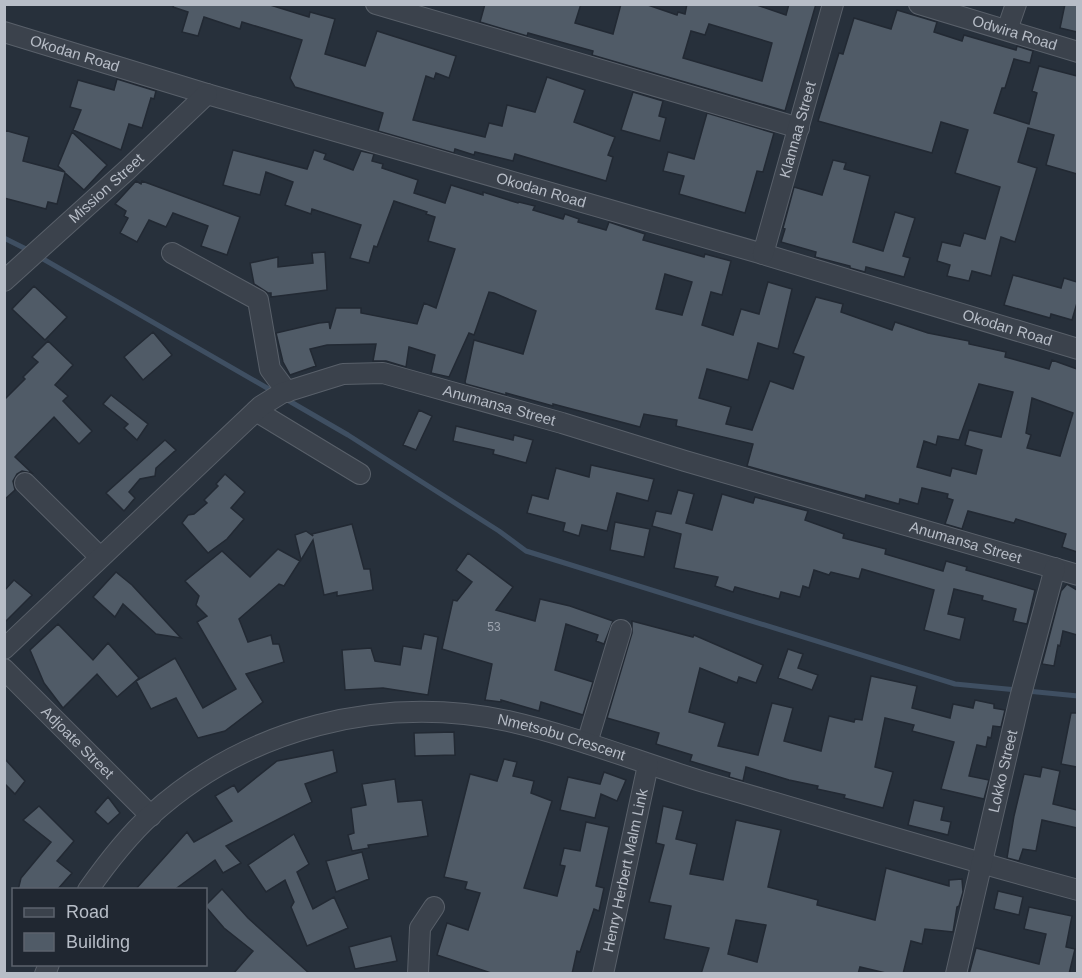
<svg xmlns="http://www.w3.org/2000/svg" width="1082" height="978" font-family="Arial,sans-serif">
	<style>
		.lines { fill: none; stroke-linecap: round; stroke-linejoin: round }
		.stream { stroke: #3f4f62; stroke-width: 5 }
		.building { fill: #505b67; stroke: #222933; stroke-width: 1.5; fill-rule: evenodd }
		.minor-casing { stroke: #59606a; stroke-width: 22 }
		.minor { stroke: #3b424c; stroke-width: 20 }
		.labels { text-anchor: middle; stroke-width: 4.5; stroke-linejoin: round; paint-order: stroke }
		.number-label { font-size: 12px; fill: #9da4af }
		.street-label { font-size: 15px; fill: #b7bdc7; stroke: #202731 }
	</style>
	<rect width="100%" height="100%" fill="#27303b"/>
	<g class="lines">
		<path class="stream" d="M4,238L30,251
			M38,256L274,392
			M284,398L348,435L499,531L526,551L955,684L1017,690
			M1027,691L1078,696"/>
	</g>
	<path class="building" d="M174,4H267L309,17L310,12L335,19L325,54L365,66L377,31L456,56L449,78L436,73L434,79L426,76L413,120L485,137L489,123L502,126L507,105L535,112L547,77L585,90L574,122L615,137L608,155L613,157L606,181L515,154L513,161L475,152L474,155L455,149L454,153L378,131L383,113L295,87L290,78L302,40L242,22L240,29L204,17L198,36L182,32L188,12L173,7Z
		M485,4H581L575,23L613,34L621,4H645L677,15L678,12L685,14L687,4H754L786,15L789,4H816L785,111L592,55L593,51L528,33L527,36L480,22ZM709,24L772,43L762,81L683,58L691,31L705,35Z
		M1065,4H1077V32L1060,28Z
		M897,10L937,22L934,32L962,41L964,35L1016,50L1017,46L1033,51L1030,63L1014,59L1005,88H1002L994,113L1029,124L1037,93L1032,91L1039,66L1077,76V174L1046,165L1054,135L1028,128L1018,162L1037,168L1015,242L1001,237L991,276L972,271L969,281L947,276L950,265L937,261L942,242L960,246L964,233L985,239L1000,187L955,173L968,130L941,122L932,153L818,121L839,53L843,54L854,18L891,29Z
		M117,79L156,91L154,99L151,98L142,128L129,124L121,150L73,130L81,110L70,107L78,80L114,90Z
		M633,92L663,101L659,116L666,118L660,141L621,130Z
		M707,113L774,133L763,172L757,171L745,213L679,194L684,176L663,171L668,152L694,159Z
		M4,130L29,137L23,161L65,172L58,166L72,132L107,165L84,190L65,173L57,204L48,202L46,209L4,198Z
		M233,150L307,169L314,150L326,154L324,159L353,170L361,151L374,154L372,161L383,164L382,168L418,180L414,193L445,203L451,185L483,195V192L518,203L519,202L535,206L533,210L563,219L565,214L579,219L578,222L606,230L609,222L645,234L643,240L704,257L705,254L731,261L722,295L711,292L702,325L733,335L741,309L759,314L768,282L792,289L778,349L758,343L748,380L707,369L699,398L731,407L726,424L752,430L770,381L793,389L804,357L793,353L816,297L843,304L841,312L892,330L895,322L928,333L969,341V344L1006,352L1005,357L1049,369L1052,360L1077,369V552L1062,547L1066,534L1016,519L1014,523L968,511L962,529L945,524L953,500L947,498L948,494L922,488L918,504L900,499L899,504L866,495L865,499L747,466L753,444L676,426L677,420L644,414L640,427L553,404V406L506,393V395L466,384L465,382L474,340L523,354L536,311L494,293L489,292L474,335L469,333L449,377L431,373L435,355L409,347L406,367L386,361H373L376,344L327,345L310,349L316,366L290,375L283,362L276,333L319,323L329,322L330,329L336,308H361V313L417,324L424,303L436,308L455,249L428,241L435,217L426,214L427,212L394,201L377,247L374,246L369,263L350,258L361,225L312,209L311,214L285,205L293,182L266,172L260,195L223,185ZM665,274L692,282L682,315L656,309ZM979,384L1013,392L1001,437L969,430L965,445L982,450L976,474L952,468L950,476L917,467L924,441L936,445L938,436L959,440ZM1032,398L1073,413L1060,456L1027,448L1031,435L1026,433Z
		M833,160L846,163L844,169L870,176L853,242L883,251L895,212L915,218L903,256L910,258L904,277L866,267L865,272L850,268V266L815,257L816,252L781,242L785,229L783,228L794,187L822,195Z
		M136,181L141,184L142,181L240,217L227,255L201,246L208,226L173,213L166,227L149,220L137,242L120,233L128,218L124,216L126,211L115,204Z
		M325,252L327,290L271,297V293H268L254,284L250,263L278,257V267L313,263L312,253Z
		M1013,275L1061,288L1064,278L1077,282V303L1072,320L1051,314L1050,318L1004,305Z
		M34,286L67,317L45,340L12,309Z
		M153,332L172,355L143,380L124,357Z
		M48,341L73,365L55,385L68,396L63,401L92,431L79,444L54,417L15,457L32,473L22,471L17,474L13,481L15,490L4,500V400L25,379L23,377L38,362L32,357Z
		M111,395L148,424L137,440L124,428L128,424L103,404Z
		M419,410L432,416L416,450L403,445Z
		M456,426L513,440L514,435L533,440L526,463L493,454L494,450L453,441Z
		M165,440L176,450L156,468L155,476L140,479L129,492L135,498L124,511L106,493Z
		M591,465L654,479L648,501L617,493L607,531L582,525L579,536L563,531L565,523L527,513L532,495L548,499L556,468L589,477Z
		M225,474L245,492L231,508L244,519L227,539L208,553L182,523L188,515L194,514L207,503L204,500L218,486L216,484Z
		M678,490L694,494L686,523L712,530L722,494L753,503L755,497L808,511L805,520L844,534L843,538L886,549L885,554L943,571L946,561L967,567L966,570L1035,590L1027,624L1013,621L1016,609L982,600L983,596L954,589L948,614L965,618L960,640L924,630L934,590L862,569L859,579L831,572L829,575L814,570L809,588L803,586L800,597L781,592L779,599L735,587L733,592L715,586L718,577L674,568L681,534L652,526L656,511L671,514Z
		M615,522L650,529L644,557L610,550Z
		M352,524L364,569H370L373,590L337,596V592L324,595L313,540L301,560L295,535L306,531L313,536L312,534Z
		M278,549L300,561L284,586L279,584L239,619L248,642L271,635L273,644H279L284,662L246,674L263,702L225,731L198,738L176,698L151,709L136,681L175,658L203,708L236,689L197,622L207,616L196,605L199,596L185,581L222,551L250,577Z
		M468,553L513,587L496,610L535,621L540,599L570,606L613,621L604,644L596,641L598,635L566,624L555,670L593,682L583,715L541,702L539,711L501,700V702L485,700L492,664L442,649L453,600L457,601L472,582L456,570Z
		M116,572L132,585L181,638L156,634L123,604L115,617L93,597Z
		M14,580L32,595L4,623V591Z
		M1067,584L1077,590V635L1063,631L1060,646L1058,645L1054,666L1042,664L1061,591Z
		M632,621L693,637L694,635L763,665L756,683L739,677L737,683L700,668L689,712L725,723L718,746L758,755L772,703L793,708L784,741L821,751L829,716L854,722L855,719L862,720L871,676L917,686L912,708L950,718L953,704L973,708L975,700L994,704V708L1005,710L1001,727L993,726L991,738L988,737L986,747L977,745L969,776L989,780L984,799L941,789L954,742L912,731L914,725L885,718L875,767L893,772L883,808L844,798L845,795L817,789L818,786L789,780L746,767L743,781L729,777L730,773L690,761L692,755L656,744L659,733L607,718L632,633Z
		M58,624L93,660L108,643L139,678L117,697L97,674L63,708L44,683L30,650Z
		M424,634L438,637L428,695L383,688L345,690L342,650L371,648L375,661L400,665L403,646L421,649Z
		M788,649L803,654L798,668L818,675L812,690L778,678Z
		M1071,713H1077V767L1061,764Z
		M454,732L455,755L415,756L414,733Z
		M333,750L337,772L305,784L312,802L226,846L241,863L223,873L215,860L174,890H135L187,832L194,842L232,821L215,796L234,785L238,792L277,761Z
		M4,758L25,781L15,794L4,783Z
		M504,759L517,762L513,776L534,781L531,793L552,801L524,888L557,896L565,866L560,865L564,848L580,851L586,822L609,827L596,886L604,888L599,911L594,909L580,952L577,951L572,974H494L437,955L447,923L468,930L480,893L465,889L467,882L444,877L470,774L497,781Z
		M1042,767L1060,771L1053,804L1077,810V828L1042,820L1036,851L1023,849L1019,861L1007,858L1014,816L1024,774L1040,777Z
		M604,772L626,780L617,801L601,794L595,818L560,810L568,777L600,784Z
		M395,779L398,802L422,800L428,836L368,845L369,848L352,851L348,835L354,833L351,808L366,805L362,784Z
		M108,797L120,813L108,824L95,812Z
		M914,800L944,807L941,820L951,822L948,835L908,825Z
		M39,806L74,841L57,861L72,873L57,890H18L21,878L51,842L23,820Z
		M663,806L683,811L676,839L697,844L690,874L723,880L736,820L781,830L768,887L818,900L817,905L875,920L886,868L949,886V880L962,879L963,892L959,906L957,907L953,932L925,929L922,944L911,941L903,974H890L860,967L858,974H701L709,948L664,939L671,906L649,902L664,845L656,843ZM736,920L766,925L757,962L728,954Z
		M294,834L309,864L297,872L313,909L334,897L348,928L307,946L291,907L294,902L285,880L266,892L248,865Z
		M362,852L369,879L336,892L326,861Z
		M222,889L248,918L310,974H233L253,951L224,928L206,907V905Z
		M998,891L1023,897L1019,915L994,909Z
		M1029,907L1072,916L1066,947L1075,949L1069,974H969L976,948L1039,964L1046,934L1024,929Z
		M391,936L397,961L355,969L349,947Z"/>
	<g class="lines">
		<defs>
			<g id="minor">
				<path d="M376,4L799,128"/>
				<path id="s1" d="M919,4L1078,52"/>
				<path d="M1007,30L1016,4"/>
				<path id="s2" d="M4,32L207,94L763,254L1078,349"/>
				<path d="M172,253L258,300L270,369L287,392"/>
				<path id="s3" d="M763,254L833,4"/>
				<path id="s4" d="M4,281L127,170L207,94"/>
				<path d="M256,411L360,474"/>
				<path d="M25,483L100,557"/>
				<path id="s5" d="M4,649L261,406L282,393L343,374L383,373L562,423L685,461L1078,575"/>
				<path id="s6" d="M4,669L151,816"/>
				<path d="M587,743L621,630"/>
				<path id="s7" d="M88,890C107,863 127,837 151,815C247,728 381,694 508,721C574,736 639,762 704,782C828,818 952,856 1078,890"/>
				<path d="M45,974L49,964"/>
				<path d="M418,974L420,928L434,907"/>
				<path id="s8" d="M603,974L648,765"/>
				<path id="s9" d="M956,974L1020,698L1055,568"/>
			</g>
		</defs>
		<use href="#minor" class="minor-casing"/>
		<use href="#minor" class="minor"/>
	</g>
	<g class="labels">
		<g class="number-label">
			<text x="494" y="631">53</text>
		</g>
		<g class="street-label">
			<text dy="5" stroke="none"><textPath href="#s1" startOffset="100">Odwira Road</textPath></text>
			<text dy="5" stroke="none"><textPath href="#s2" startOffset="74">Okodan Road</textPath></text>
			<text dy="5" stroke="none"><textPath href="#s3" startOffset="129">Klannaa Street</textPath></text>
			<text dy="5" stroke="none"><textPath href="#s4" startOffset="138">Mission Street</textPath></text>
			<text dy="5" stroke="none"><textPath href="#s2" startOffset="560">Okodan Road</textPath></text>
			<text dy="5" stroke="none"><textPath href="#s2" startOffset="1046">Okodan Road</textPath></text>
			<text dy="5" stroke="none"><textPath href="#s5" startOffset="603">Anumansa Street</textPath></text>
			<text dy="5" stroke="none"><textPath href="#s5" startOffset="1089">Anumansa Street</textPath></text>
			<text dy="5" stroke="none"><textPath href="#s7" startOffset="537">Nmetsobu Crescent</textPath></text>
			<text dy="5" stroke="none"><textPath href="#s6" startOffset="104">Adjoate Street</textPath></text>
			<text dy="5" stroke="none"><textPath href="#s9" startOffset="208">Lokko Street</textPath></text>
			<text dy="5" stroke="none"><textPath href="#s8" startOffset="106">Henry Herbert Malm Link</textPath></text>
		</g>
	</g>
	<rect width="1082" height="978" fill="none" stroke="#b7bdc7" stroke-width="12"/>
	<rect x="12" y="888" width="195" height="78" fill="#202731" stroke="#5c636d" stroke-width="1.5"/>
	<rect x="24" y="908" width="30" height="9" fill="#3b424c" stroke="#5c636d" stroke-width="1.5"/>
	<text x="66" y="918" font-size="18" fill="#b7bdc7">Road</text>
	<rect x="24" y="933" width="30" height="18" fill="#505b67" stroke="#5c636d" stroke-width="1.5"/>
	<text x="66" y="948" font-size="18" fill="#b7bdc7">Building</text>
</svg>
